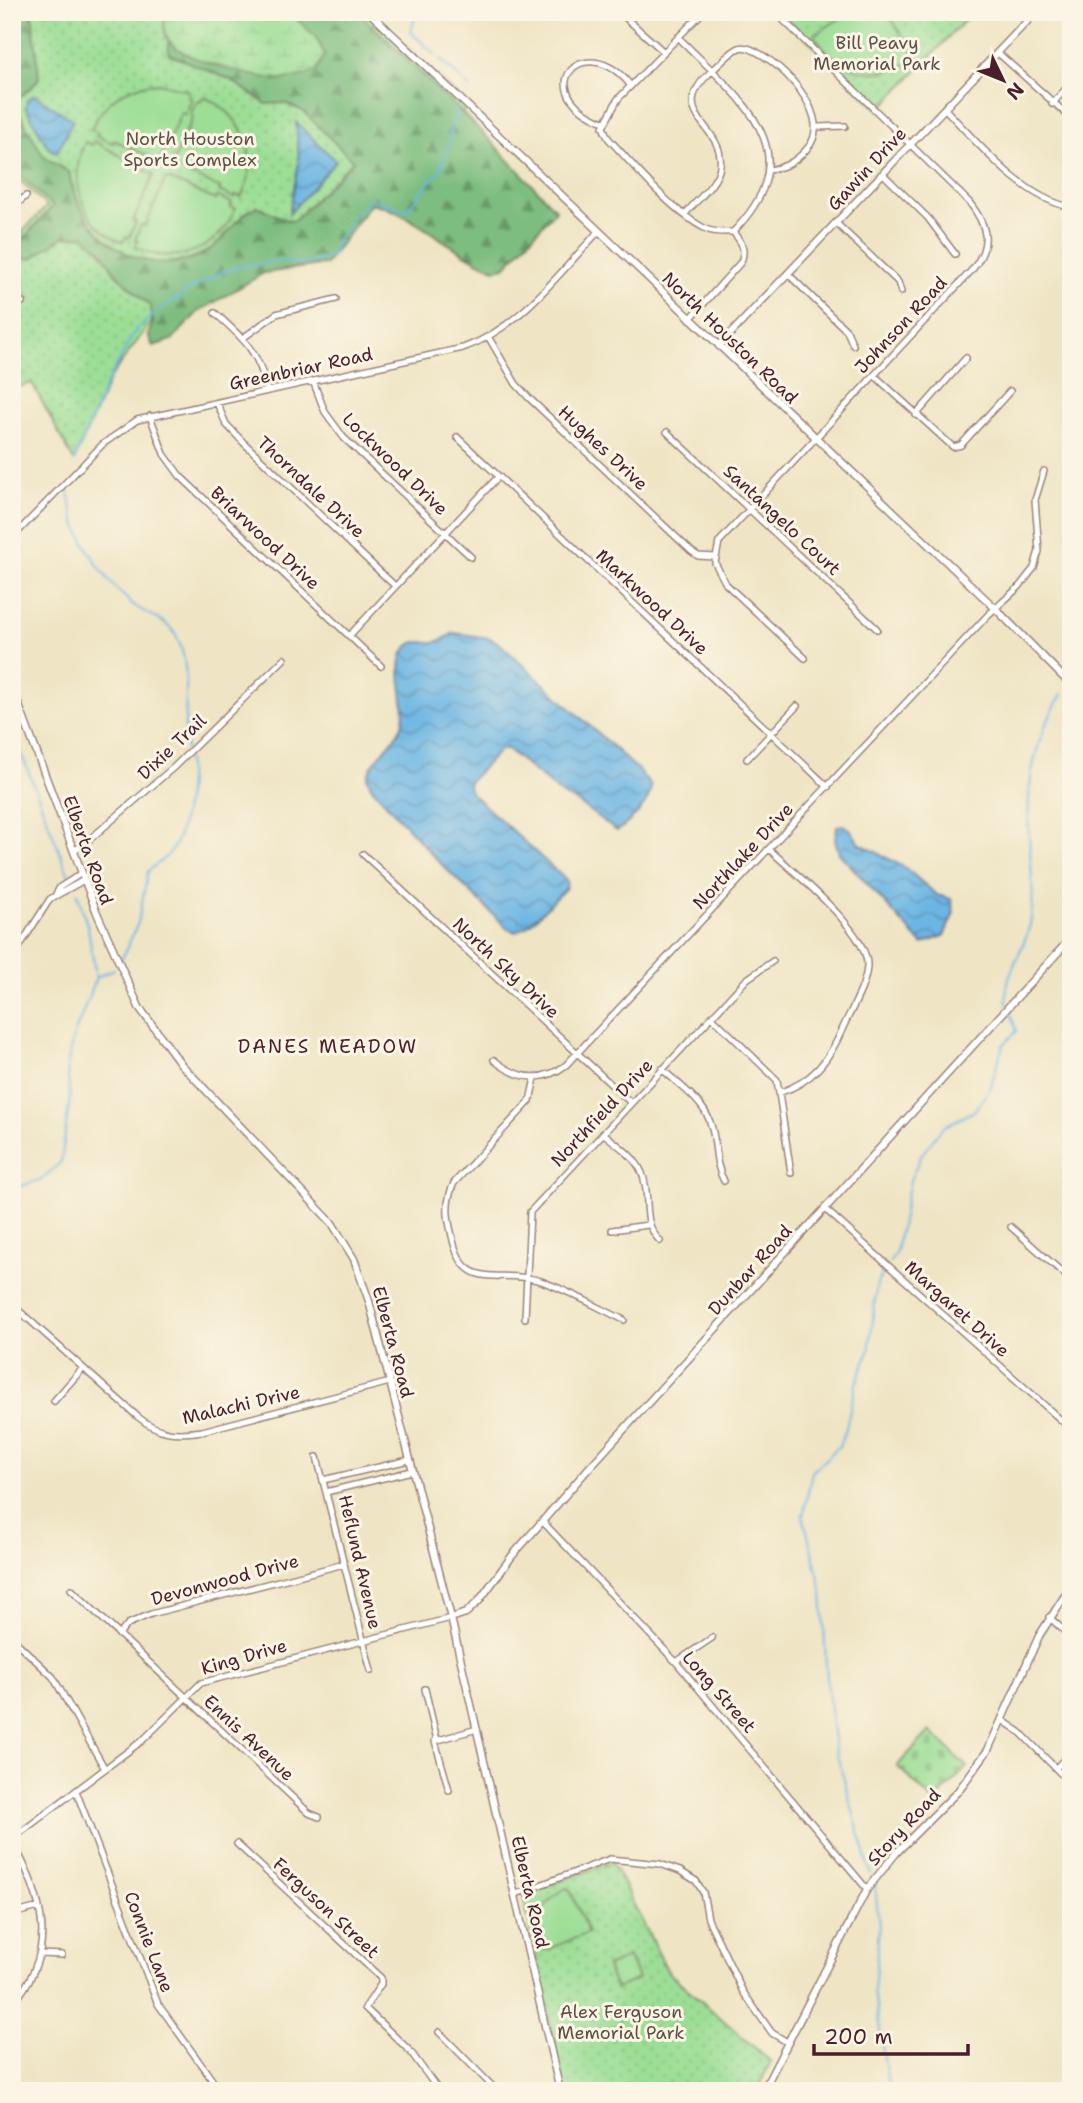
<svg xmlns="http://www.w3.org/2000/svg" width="1083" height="2103" font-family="'Shantell Sans',sans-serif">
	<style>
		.grass { fill: url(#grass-dots); stroke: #737e60; stroke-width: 2 }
		.forest { fill: url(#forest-firs); stroke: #646e55; stroke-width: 2 }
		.wetland { fill: url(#wetland-marsh); stroke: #737e60; stroke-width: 2 }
		.cemetery { fill: url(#cemetery-stones); stroke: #737e60; stroke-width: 2 }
		.garden { fill: #9cde96; stroke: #737e60; stroke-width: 2 }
		.water { fill: url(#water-waves); stroke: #5b6a88; stroke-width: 2 }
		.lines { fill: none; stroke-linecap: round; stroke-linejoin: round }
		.stream { stroke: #6cb6e4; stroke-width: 2 }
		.minor-casing { stroke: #9c8278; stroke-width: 8 }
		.tertiary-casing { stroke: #9c8278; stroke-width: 9 }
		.minor { stroke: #fff; stroke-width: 5 }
		.tertiary { stroke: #fff; stroke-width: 6 }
		.labels { text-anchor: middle; stroke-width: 6; stroke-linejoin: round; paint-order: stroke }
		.park-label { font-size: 18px; fill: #5e4f46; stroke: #fcf5e5 }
		.street-label { font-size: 18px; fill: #4a1f2b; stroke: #fcf5e5 }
		.neighbourhood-label { font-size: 19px; letter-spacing: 2px; fill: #4a1f2b; stroke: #fcf5e5 }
	</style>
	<defs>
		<pattern id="grass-dots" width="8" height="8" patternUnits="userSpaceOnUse" patternTransform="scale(1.75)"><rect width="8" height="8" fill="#9cde96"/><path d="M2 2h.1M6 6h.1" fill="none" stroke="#88be81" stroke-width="1.8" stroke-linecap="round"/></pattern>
		<pattern id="forest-firs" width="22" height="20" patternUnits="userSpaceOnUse" patternTransform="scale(1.75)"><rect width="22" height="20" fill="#7dbd7f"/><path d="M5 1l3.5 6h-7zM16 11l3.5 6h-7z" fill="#689968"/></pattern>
		<pattern id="wetland-marsh" width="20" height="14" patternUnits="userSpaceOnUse" patternTransform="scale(1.75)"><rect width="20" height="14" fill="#9cde96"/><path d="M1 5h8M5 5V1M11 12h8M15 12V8" fill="none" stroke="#88be81"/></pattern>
		<pattern id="cemetery-stones" width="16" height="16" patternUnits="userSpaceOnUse" patternTransform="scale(1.75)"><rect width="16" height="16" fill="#9cde96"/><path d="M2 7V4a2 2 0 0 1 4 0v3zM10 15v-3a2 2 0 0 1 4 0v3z" fill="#88be81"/></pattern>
		<pattern id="water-waves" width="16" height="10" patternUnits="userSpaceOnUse" patternTransform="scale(1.75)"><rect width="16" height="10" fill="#6cb6e4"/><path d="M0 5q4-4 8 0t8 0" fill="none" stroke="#5b93b9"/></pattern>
	</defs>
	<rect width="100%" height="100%" fill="#fcf5e5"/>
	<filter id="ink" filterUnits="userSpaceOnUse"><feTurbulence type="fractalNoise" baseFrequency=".0143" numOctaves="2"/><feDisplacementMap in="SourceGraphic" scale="14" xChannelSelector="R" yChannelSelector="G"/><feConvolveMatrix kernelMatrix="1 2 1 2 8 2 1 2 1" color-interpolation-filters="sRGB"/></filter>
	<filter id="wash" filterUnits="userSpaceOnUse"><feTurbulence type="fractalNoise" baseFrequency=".00686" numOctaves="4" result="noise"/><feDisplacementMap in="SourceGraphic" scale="28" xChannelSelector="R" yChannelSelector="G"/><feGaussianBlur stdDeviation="1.57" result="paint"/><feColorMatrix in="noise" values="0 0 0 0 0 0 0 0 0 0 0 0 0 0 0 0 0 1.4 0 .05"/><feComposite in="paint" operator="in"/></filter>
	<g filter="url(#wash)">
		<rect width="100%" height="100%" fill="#efe5c5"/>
		<path class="grass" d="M12,12H369L469,107L377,180L160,310L110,378L74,461L32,383L12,389V309L29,301L12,259V243L47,206L12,173Z
			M780,12H973L879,110Z
			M612,1862L668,1972L771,2062L756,2091H564L523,1895Z"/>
		<path class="forest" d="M12,12H32L39,77L35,84L17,99V110L44,157L69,172C78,232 140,284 202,254C225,243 234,217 257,206L286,220L294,221L353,161L303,111L284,103L266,104L231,80L169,54L167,12H358L489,139L556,210L505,267L495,269C456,255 410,211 371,203L326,264L264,273L198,312L172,340L153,346L148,335L153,322L150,306L115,273L102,252L84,236L63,237L31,259L19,257L16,247L53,206L12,168Z"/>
		<path class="wetland" d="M164,12H289L315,36L325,55L316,71C306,75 295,79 284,79C259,79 188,62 171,43C163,35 164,23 164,12Z"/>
		<path class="cemetery" d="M930,1731L967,1767L934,1802L897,1766Z"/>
		<path class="garden" d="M850,12H887L916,58C879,84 838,72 814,35Z
			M159,83L189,91L188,97L192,99L185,114L181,113L161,158L157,160L114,140L112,143L97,136L98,133L91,129C104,100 128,84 159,83Z
			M203,97C243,111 262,159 241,197L236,195L234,198L219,191L220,188L174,167L173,163L193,117L190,115L197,101L200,102Z
			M94,141L154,175L133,221L136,223L129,238L126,237L123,242C83,226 67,180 85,142L92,145Z
			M169,179L215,200L217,196L232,203L230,207L235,209C219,250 175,267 135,247L138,241L135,240L141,225L145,226L165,180Z
			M566,1888L570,1890L588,1933L546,1950L541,1948C532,1922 543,1902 566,1888Z
			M629,1957L638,1979L616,1989L607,1967Z"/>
		<path class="water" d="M34,95L73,120L57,153L48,147L26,108L27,100Z
			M296,122L336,161L289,214L299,162Z
			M454,633L490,638L500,644L638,770L651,786C652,802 629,823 617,831L576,801L562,795L506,748L499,751L470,781L468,785L472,794L567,881L566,888L530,924L516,932L508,929L435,858L372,788L367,777C376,753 393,747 402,725C410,704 387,655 413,643C419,640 428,644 435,642C441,641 448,636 454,633Z
			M843,825L850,829L859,843L904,867L937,895L951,899L954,913L944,936L922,944L839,853L835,840L837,826Z"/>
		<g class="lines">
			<path class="stream" d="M416,12L411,32L436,56
				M440,59L470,88
				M74,461L106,385L136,329L151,317L189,290L229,269L276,261L306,264L332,256L337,241L368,199L407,210L442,167L457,109
				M69,488C70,529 101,577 131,603C144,614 167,620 175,634C194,665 182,715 186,750
				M12,729L69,876
				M120,963L138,923L148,871C156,865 166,858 172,850C183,833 191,780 187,759
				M97,977L114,969
				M1007,1005C1001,975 1027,949 1031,919C1035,890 1030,861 1029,833C1026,782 1035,737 1062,694
				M12,1189L42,1179L61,1162L70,1098L67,1067L72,1041L96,977L88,928L77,892
				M890,1262L896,1252L910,1180L922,1154L943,1127L974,1111L990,1089L1003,1045L1017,1031L1010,1011
				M871,1874L835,1748L827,1682L822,1590L803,1516L812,1472L839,1446L845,1432L856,1384L869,1352L877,1283L886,1268
				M875,1885L879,1926L874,1992L889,2091"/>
		</g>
	</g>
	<g filter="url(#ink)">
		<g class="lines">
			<defs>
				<path id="minor" d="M619,12L664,52
					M775,12L969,202C988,226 992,245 972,270L719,542L715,563L726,584L805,658
					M678,37C738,98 814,149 733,232
					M998,53L1071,118
					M1052,104L1071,83
					M945,109C978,143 1023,199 1071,207
					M604,122C526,91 585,27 631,86
					M818,127L845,126
					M883,174L928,218L955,254
					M12,209L26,196
					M686,213C697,200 718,183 720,166C726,124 661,115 714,69C721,63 730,52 739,48C757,40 843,112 806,150C795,162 786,167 769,170
					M836,223L898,282L901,292
					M788,274L847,331L853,345
					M12,306L22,302
					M215,313C243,338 259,351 267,390
					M690,319L741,262C746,248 742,243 733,232C724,232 714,233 706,229C672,212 634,166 608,138L603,127L618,99L703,12
					M243,338L276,314L336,299
					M489,338L516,384L529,398L691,551L698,556L715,557
					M874,375L953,447L961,445L1010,391
					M313,381L325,412L344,438L471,557
					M217,403L226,424L244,443L395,586
					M916,415L966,358
					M150,416L164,454L180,476L381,666
					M667,432L877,629
					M457,437L828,787
					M12,538L103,444L137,420L463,348C520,328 558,274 599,231
					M349,636L498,477
					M747,759L797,706
					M769,849C793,872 869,932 867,966C866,987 850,1011 842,1030C829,1060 812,1082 781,1092
					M74,850L82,846L174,767L284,659
					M363,854L630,1102
					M56,894L60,887L82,873
					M12,958L50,899L84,880
					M712,1017L777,1080L791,1173
					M494,1060C517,1079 541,1084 566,1065L988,615L1019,587L1034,568L1039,551L1035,500L1044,471
					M662,1069C678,1084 703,1101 710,1122C718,1143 713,1161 724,1181
					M535,1078L530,1101L454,1183C445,1202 447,1216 452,1236C464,1295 499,1267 541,1281C569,1291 597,1307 624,1320
					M603,1133C616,1144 635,1156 642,1173C652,1197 640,1221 660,1241
					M825,1209L1071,1429
					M1011,1227L1071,1280
					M612,1230L648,1225
					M16,1308L138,1417C159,1434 176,1435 202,1431L390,1382
					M525,1318L530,1212L747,979L773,961
					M54,1401L83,1368
					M317,1457L371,1671
					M323,1480L409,1460
					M326,1492L412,1471
					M542,1521L676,1662L867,1889
					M71,1589L309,1813L319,1817
					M1049,1617L1071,1637
					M119,1635L128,1624L151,1614L344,1564
					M12,1638L53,1677L105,1769
					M676,1662L712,1638
					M425,1689L437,1740
					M1002,1720L1020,1732L1071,1784
					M1056,1768L1071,1752
					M449,1790L435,1741L477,1729
					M76,1791L158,2004L220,2091
					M12,1839L143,1740L201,1683L451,1618
					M12,1841C44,1901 59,1950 12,2005
					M237,1844L381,1978V1984L365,2008L410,2051L439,2091
					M516,1894L610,1859L660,1864L680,1871L696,1881L703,1892L708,1919L743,1992L772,2033L787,2042
					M12,1914L39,1907
					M41,1954L62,1955
					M439,2032L497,2091"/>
				<path id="tertiary" d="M369,12L995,608L1071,685
					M719,346L1036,12
					M12,687L97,913L139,1007L181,1064L332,1223L354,1259L369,1301L451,1618L560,2091
					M451,1618L466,1613L479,1601L512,1556L588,1469L1071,938
					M763,2091L867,1889L897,1852L958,1791L988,1750L1039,1636L1071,1586"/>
			</defs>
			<use href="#minor" class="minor-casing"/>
			<use href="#tertiary" class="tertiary-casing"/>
			<use href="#minor" class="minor"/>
			<use href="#tertiary" class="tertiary"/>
		</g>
	</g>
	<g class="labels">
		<g class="park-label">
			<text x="877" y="49">Bill Peavy<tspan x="877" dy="21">Memorial Park</tspan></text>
			<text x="190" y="145">North Houston<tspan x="190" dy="21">Sports Complex</tspan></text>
			<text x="621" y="2018">Alex Ferguson<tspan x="621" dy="21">Memorial Park</tspan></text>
		</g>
		<g class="street-label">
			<text transform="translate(867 169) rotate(-47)" y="6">Gawin Drive</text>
			<text transform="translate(901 325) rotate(-47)" y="6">Johnson Road</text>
			<text transform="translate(730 338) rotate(44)" y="6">North Houston Road</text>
			<text transform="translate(301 369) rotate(-12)" y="6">Greenbriar Road</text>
			<text transform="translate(603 448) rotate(43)" y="6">Hughes Drive</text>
			<text transform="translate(395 464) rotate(44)" y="6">Lockwood Drive</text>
			<text transform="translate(311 487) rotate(43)" y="6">Thorndale Drive</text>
			<text transform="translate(782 520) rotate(43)" y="6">Santangelo Court</text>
			<text transform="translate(265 538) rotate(43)" y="6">Briarwood Drive</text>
			<text transform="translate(652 602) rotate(43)" y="6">Markwood Drive</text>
			<text transform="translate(172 747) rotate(-43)" y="6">Dixie Trail</text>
			<text transform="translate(88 850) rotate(70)" y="6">Elberta Road</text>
			<text transform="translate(743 856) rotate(-47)" y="6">Northlake Drive</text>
			<text transform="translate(506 968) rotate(43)" y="6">North Sky Drive</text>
			<text transform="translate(602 1113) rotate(-47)" y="6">Northfield Drive</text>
			<text transform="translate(750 1270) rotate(-48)" y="6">Dunbar Road</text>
			<text transform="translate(957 1309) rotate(42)" y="6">Margaret Drive</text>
			<text transform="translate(393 1342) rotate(75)" y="6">Elberta Road</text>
			<text transform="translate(241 1405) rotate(-13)" y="6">Malachi Drive</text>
			<text transform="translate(360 1562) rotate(77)" y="6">Heflund Avenue</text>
			<text transform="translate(225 1580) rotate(-15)" y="6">Devonwood Drive</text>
			<text transform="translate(244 1657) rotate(-16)" y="6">King Drive</text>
			<text transform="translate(719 1692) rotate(49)" y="6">Long Street</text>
			<text transform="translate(249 1738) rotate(43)" y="6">Ennis Avenue</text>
			<text transform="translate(904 1827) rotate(-47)" y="6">Story Road</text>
			<text transform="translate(530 1892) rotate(77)" y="6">Elberta Road</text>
			<text transform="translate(326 1908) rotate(43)" y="6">Ferguson Street</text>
			<text transform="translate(149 1942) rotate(69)" y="6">Connie Lane</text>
		</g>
		<g class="neighbourhood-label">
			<text x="328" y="1053">DANES MEADOW</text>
		</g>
	</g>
	<rect width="1083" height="2103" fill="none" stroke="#fcf5e5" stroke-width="42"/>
	<g transform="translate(1003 80) rotate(133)" stroke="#fcf5e5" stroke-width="5" paint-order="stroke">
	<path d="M0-5L12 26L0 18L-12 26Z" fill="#4a1f2b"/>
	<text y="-10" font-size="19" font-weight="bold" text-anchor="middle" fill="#4a1f2b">N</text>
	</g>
	<path d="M814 2044v10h154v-10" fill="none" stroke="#4a1f2b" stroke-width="3.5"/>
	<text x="824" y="2044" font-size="21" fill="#4a1f2b" stroke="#fcf5e5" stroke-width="5" paint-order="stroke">200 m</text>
</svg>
